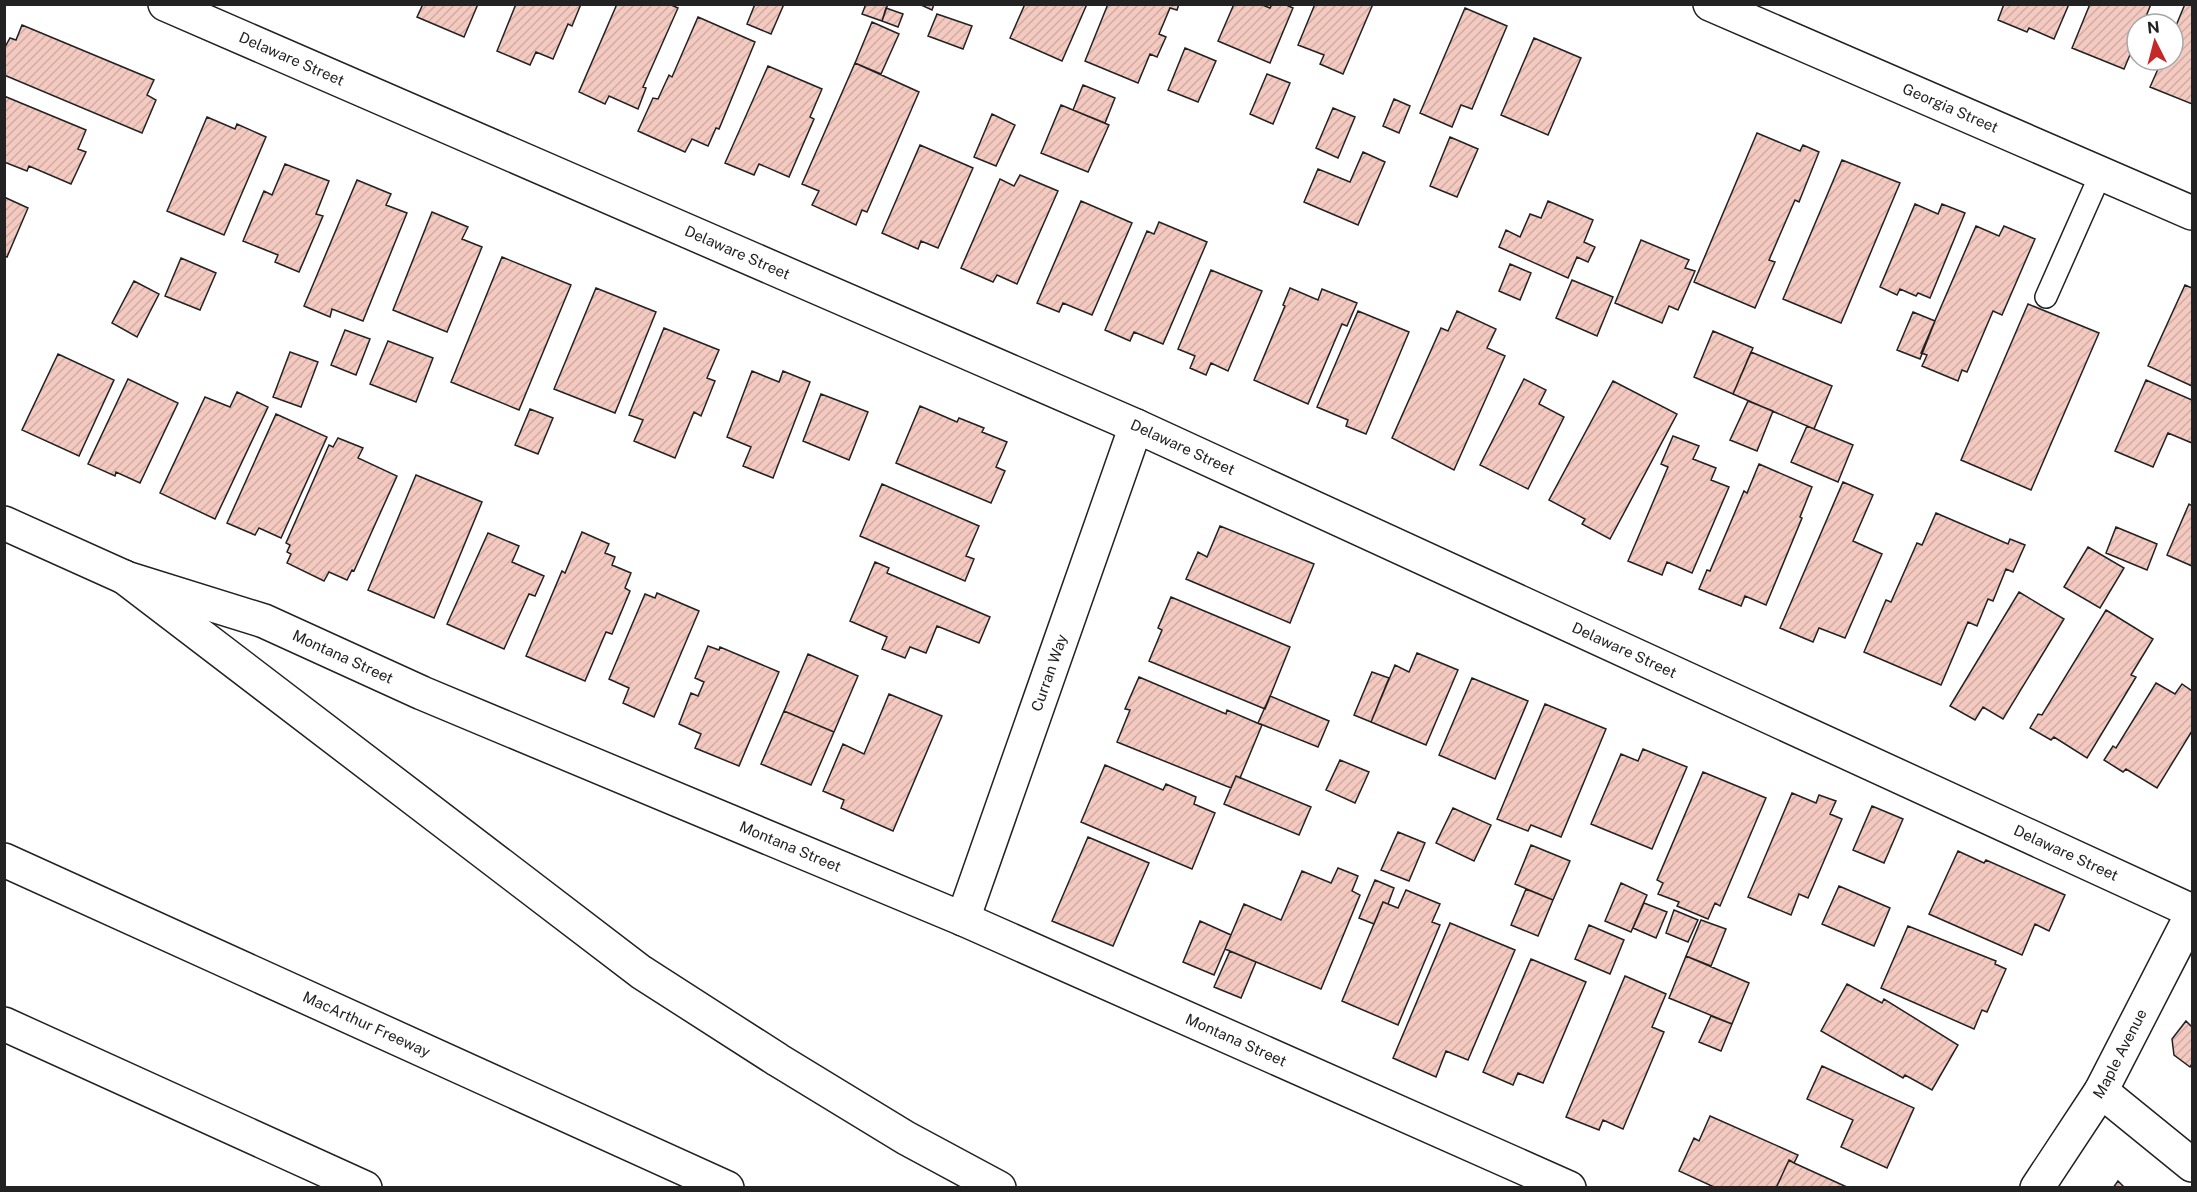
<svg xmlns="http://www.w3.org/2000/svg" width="2197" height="1192" font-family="'Public Sans',sans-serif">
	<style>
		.building { fill: url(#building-hatch); stroke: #222; stroke-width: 1.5 }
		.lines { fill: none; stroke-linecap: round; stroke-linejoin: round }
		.service-casing { stroke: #222; stroke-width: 24 }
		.minor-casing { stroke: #222; stroke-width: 36 }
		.tertiary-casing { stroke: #222; stroke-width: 36 }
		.motorway-casing { stroke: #222; stroke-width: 36 }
		.service { stroke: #fff; stroke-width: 21 }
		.minor { stroke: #fff; stroke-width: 33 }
		.tertiary { stroke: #fff; stroke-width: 33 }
		.motorway { stroke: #fff; stroke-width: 33 }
		.labels { text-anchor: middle; stroke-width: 4.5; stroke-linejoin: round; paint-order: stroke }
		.street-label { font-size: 15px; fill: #222; stroke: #fff }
	</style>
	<defs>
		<pattern id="building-hatch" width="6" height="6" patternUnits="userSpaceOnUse" patternTransform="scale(1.5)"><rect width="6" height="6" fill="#f3c9c0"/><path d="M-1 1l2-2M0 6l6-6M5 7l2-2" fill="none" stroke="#d0aca5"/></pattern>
	</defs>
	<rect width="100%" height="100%" fill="#fff"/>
	<path class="building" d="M423,4H478L464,37L417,17Z
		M516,4H581L572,26L568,24L553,59L536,52L530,65L497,51Z
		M617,4H669L678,8L643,87L646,88L638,109L609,96L605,104L579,92Z
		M755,4H784L771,34L747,24Z
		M866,4H888L882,21L862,14Z
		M919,4H934L932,10Z
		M1025,4H1087L1062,61L1010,38Z
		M1108,4H1179L1177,10L1170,8L1159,34L1166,37L1157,57L1150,54L1138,83L1085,61Z
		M1234,4H1260L1270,8L1272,4H1284L1293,8L1270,63L1218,41Z
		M1315,4H1373L1343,74L1320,64L1324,55L1298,45Z
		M2004,4H2069L2054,39L2029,28L2027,32L1998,20Z
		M2090,4H2151L2143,24H2137V38L2124,69L2072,48Z
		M2185,4H2192V104L2150,87L2162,60H2173V33Z
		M886,8L903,14L898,27L882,21Z
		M1465,8L1507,26L1472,109L1461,105L1452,127L1420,113Z
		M937,14L972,26L963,49L928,36Z
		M698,17L755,42L719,129L716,128L708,146L692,139L685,152L638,131L653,98L658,99L669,75L672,77Z
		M872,22L899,34L881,74L855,63Z
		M22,25L154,80L147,95L156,100L142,133L4,75V49L10,38L16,40Z
		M1534,38L1581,58L1548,135L1501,115Z
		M1185,48L1216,61L1198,102L1168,90Z
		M855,63L919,92L867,212L862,210L856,225L812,205L819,191L802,184Z
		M768,66L822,89L810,117L814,119L789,177L759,164L754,175L725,163Z
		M1267,74L1290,83L1273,124L1250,114Z
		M1083,85L1115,98L1105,123L1073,110Z
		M4,96L86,130L78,149L86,152L71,184L29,166L27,171L4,162Z
		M1394,99L1410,106L1399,133L1383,126Z
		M1061,105L1109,125L1088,172L1041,153Z
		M1333,108L1355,117L1338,158L1316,148Z
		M992,114L1015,125L996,166L974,157Z
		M207,117L235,129L237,124L266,137L224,235L167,211Z
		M1757,133L1800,151L1803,145L1819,152L1799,202L1795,200L1769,260L1775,262L1755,308L1694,282Z
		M1450,137L1478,149L1457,197L1430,186Z
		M920,145L973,168L938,248L921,241L918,249L882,233Z
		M1363,152L1385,162L1358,225L1304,202L1318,169L1350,182Z
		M1842,160L1900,183L1841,323L1783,299Z
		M285,164L329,181L316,214L323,216L299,272L275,262L278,255L243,241L264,191L272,195Z
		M1020,175L1058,191L1017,284L997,275L993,282L961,268L1000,179L1014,186Z
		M357,180L391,194L386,205L407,213L363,321L332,309L330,317L304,306Z
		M4,197L28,208L7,257L4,256Z
		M1081,201L1132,223L1092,315L1063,303L1059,312L1037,303Z
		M1548,201L1593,220L1584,242L1595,247L1588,262L1577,257L1568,278L1499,247L1506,230L1520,237L1530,214L1541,218Z
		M1915,204L1938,214L1942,204L1965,213L1930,298L1918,293L1916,296L1900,289L1897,295L1880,287Z
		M432,212L468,227L462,239L482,247L447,332L393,310Z
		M1159,222L1207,242L1163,344L1134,332L1130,341L1105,330L1147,231L1154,234Z
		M1976,226L1999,236L2004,226L2035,239L2002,315L1993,311L1967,372L1962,370L1958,381L1922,366L1927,355L1921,353Z
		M1641,240L1689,260L1685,268L1695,271L1678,310L1669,306L1662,323L1615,303Z
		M502,257L571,285L519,410L451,382Z
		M181,258L216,273L200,310L165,296Z
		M1510,264L1531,273L1520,300L1499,291Z
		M1211,270L1262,291L1228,371L1211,363L1206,375L1190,368L1195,356L1178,349Z
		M1572,280L1613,297L1597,336L1556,318Z
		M134,281L159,294L137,337L112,323Z
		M2185,285L2192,288V386L2148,366Z
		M596,288L656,312L615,413L554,389Z
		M1290,288L1318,300L1322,289L1357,303L1347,326L1342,324L1308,404L1254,380L1285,306L1283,305Z
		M2028,304L2099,333L2031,490L1961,460Z
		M1358,311L1409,332L1366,434L1346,426L1348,420L1317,407Z
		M1457,311L1496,329L1487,348L1505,356L1454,470L1392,438L1441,328L1448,331Z
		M1913,312L1935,321L1920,359L1897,350Z
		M664,328L719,350L707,378L715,381L701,416L694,412L675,458L634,441L643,420L629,415Z
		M345,330L370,339L356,375L331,365Z
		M1713,331L1753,348L1733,394L1694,377Z
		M388,341L433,358L416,402L370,384Z
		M290,352L318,362L301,407L273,397Z
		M1751,352L1832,386L1814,429L1733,394Z
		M58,354L114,380L79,456L22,430Z
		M752,371L779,382L783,371L810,382L773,478L743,466L751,447L727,437Z
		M128,379L178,403L140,483L116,472L115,476L88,464Z
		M1524,379L1546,390L1539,404L1564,417L1528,489L1480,465Z
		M2146,380L2192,400V443L2168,433L2153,467L2115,451Z
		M1613,381L1677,414L1610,539L1582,524L1585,519L1549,500Z
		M237,392L268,407L215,519L160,493L205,397L230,407Z
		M821,394L868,412L849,460L803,441Z
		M1748,401L1773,411L1757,451L1730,440Z
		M920,406L957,422L959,418L984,428L982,432L1007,442L996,467L1005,471L991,503L896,463Z
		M530,409L553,418L538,454L515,445Z
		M276,414L327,437L281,538L259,528L255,535L227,523Z
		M1807,426L1853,445L1838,482L1791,462Z
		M1673,436L1699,446L1693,459L1716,468L1711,480L1729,487L1692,573L1667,562L1662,575L1628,561L1668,467L1661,464Z
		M338,438L363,448L358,458L397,476L354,571L352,570L347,580L329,572L324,581L287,563L291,554L287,552L290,545L286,543L329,445L333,447Z
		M1759,464L1812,487L1800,517L1802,518L1766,605L1745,596L1741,606L1699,589L1707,570L1710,571L1744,491L1747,493Z
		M416,475L482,502L434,618L368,590Z
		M1843,482L1873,495L1853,541L1882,554L1845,638L1819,628L1813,642L1780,628Z
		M882,484L979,526L966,556L974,559L965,581L860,536Z
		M2189,504L2192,506V566L2167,555Z
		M1936,513L2008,544L2010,539L2025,545L2013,572L2006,569L1993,601L1988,599L1977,626L1968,622L1941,685L1864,652L1886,600L1891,602L1917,543L1922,545Z
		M1220,526L1314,564L1290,623L1186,579L1198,552L1207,557Z
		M2116,527L2157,544L2147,570L2106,553Z
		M582,532L609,544L605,553L615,557L612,565L631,573L625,588L630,591L612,634L606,632L585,681L526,656L562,571L565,573Z
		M488,533L519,546L512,562L544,576L535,596L529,594L504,649L447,624Z
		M2088,547L2124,568L2100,608L2064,587Z
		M875,562L889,568L887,573L990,617L979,643L937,626L926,653L910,647L905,658L882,649L887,637L850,621Z
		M2019,592L2064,619L2003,719L1983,707L1975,720L1950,706Z
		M657,593L699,611L654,717L623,703L629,688L609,679L645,594L655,598Z
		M1171,597L1290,647L1265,709L1149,661L1162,630L1158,628Z
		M2106,610L2153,639L2131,675L2136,677L2087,758L2054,737L2051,740L2030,728L2038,714L2042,715Z
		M708,646L719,650L720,647L779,672L739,766L695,748L701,734L679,724L691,693L698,696L704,682L695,678Z
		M1417,653L1458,670L1426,745L1371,722L1395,665L1409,672Z
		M808,654L858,676L834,732L784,711Z
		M1372,672L1389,678L1371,722L1354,715Z
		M1139,677L1226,714L1227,710L1262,725L1240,778L1236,776L1231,788L1117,742L1130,710L1125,709Z
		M1472,678L1528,701L1495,779L1439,755Z
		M2156,683L2175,694L2182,684L2192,691V731L2157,788L2126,769L2123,772L2104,760L2113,746L2116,748Z
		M889,694L942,716L893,831L841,808L844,800L823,791L843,744L864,754Z
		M1270,696L1329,721L1318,747L1258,723Z
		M1545,704L1606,729L1561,837L1531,825L1528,831L1497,819Z
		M784,711L834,732L811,785L761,764Z
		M1643,749L1687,767L1652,849L1591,824L1621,754L1638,761Z
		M1340,760L1369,772L1355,803L1326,790Z
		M1105,765L1163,790L1166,784L1196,797L1194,804L1215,813L1192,869L1081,822Z
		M1703,772L1766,798L1720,906L1715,903L1708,919L1677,906L1679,902L1658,894L1663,883L1657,880Z
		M1236,776L1311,807L1299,835L1224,804Z
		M1792,793L1816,803L1819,795L1836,801L1830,814L1842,819L1808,898L1799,894L1791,915L1748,897Z
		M1872,806L1903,819L1884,863L1853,850Z
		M1453,808L1491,825L1474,861L1436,843Z
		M1398,832L1425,843L1409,881L1381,870Z
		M1088,837L1149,863L1113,946L1052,921Z
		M1531,845L1570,861L1553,900L1515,884Z
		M1958,851L1984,863L1986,860L2065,895L2049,931L2035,924L2022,955L1929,914Z
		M1338,868L1358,876L1352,891L1360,895L1321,989L1225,949L1244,904L1281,920L1302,871L1331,883Z
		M1375,880L1394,888L1388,904L1383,902L1374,924L1359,918Z
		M1621,883L1647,895L1631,932L1605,921Z
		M1839,886L1890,908L1874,946L1822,924Z
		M1526,889L1553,900L1538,936L1511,925Z
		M1406,890L1440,904L1432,922L1440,925L1398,1025L1342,1001L1383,902L1398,908Z
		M1644,903L1667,912L1656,938L1633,928Z
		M1674,910L1698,920L1688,942L1666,933Z
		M1701,920L1726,929L1711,966L1686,956Z
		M1200,921L1231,935L1214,975L1183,962Z
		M1450,923L1515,950L1468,1060L1446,1051L1436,1077L1393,1058Z
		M1589,925L1624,940L1610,974L1575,959Z
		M1908,926L1996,961L1995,964L2006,969L1987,1012L1982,1010L1974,1029L1881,988Z
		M1230,951L1256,962L1241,998L1214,987Z
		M1686,956L1749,983L1732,1024L1669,998Z
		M1531,959L1586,982L1543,1083L1518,1073L1513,1085L1483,1072Z
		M1625,976L1666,994L1652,1027L1664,1032L1623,1129L1603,1120L1599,1130L1566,1117Z
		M1847,984L1882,1003L1884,999L1958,1045L1932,1090L1905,1075L1903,1078L1821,1031Z
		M1711,1016L1732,1024L1721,1051L1699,1042Z
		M2186,1021L2192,1027V1064L2190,1067L2174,1055L2172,1039Z
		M1822,1066L1914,1108L1887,1168L1841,1147L1853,1120L1807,1099Z
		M1710,1116L1798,1155L1794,1163L1789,1160L1776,1188H1716L1679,1171L1694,1138L1699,1141Z
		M1789,1160L1794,1163L1849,1188H1776Z
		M2118,1181L2125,1188H2113Z"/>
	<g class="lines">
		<defs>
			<path id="service" d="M2046,297L2101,173"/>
			<g id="minor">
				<path id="s1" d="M165,4L1136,426L2192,911"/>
				<path id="s2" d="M1710,4L2192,213"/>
				<path id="s3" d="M129,579L264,621L422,693L963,919L1569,1188"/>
				<path id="s4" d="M963,919L1136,426"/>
				<path d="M2101,1091L2192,1165"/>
				<path id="s5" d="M2037,1188L2101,1091L2192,914"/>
			</g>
			<path id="tertiary" d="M4,523L124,577"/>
			<g id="motorway">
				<path d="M124,577L641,972L778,1060L906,1138L999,1188"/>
				<path id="s6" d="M4,860L727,1188"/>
				<path d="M4,1024L365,1188"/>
			</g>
		</defs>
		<use href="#service" class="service-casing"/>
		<use href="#minor" class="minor-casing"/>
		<use href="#tertiary" class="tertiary-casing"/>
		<use href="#motorway" class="motorway-casing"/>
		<use href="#service" class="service"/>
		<use href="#minor" class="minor"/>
		<use href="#tertiary" class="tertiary"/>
		<use href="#motorway" class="motorway"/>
	</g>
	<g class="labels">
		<g class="street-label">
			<text dy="5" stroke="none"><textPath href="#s1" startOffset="138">Delaware Street</textPath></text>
			<text dy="5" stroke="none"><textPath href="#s2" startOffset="262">Georgia Street</textPath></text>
			<text dy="5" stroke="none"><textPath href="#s1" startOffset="624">Delaware Street</textPath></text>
			<text dy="5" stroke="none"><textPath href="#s1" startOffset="1110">Delaware Street</textPath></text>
			<text dy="5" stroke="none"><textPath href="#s1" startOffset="1596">Delaware Street</textPath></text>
			<text dy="5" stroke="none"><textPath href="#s3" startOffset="228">Montana Street</textPath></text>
			<text dy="5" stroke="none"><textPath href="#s4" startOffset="261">Curran Way</textPath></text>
			<text dy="5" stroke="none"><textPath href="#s3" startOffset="714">Montana Street</textPath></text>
			<text dy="5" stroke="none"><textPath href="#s1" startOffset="2082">Delaware Street</textPath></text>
			<text dy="5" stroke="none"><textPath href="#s6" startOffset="398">MacArthur Freeway</textPath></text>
			<text dy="5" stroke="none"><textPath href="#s3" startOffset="1200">Montana Street</textPath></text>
			<text dy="5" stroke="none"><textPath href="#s5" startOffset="158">Maple Avenue</textPath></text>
		</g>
	</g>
	<rect width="2197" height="1192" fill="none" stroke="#222222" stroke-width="12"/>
	<g transform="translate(2155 42) rotate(354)"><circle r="28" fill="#ffffff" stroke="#a7a7a7" stroke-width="1.5"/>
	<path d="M0-4.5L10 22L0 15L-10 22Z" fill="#c62828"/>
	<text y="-9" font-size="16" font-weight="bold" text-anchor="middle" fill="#222222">N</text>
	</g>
</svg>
